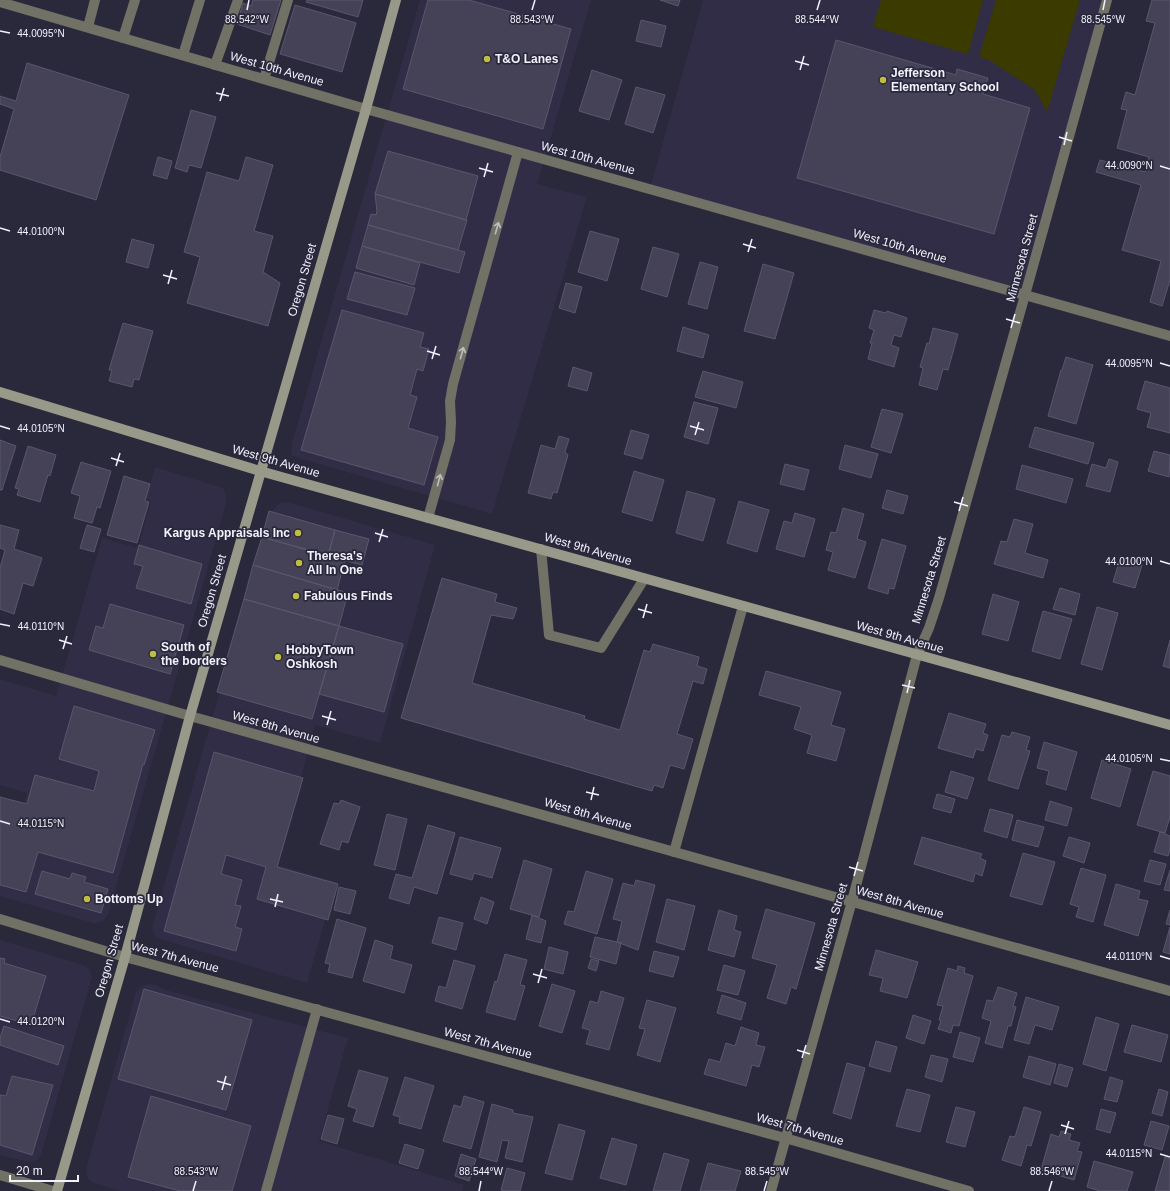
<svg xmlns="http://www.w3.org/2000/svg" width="1170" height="1191" font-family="Helvetica,sans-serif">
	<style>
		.built { fill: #312d47 }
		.green { fill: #3b3a00 }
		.building { fill: #454257; stroke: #5a576d }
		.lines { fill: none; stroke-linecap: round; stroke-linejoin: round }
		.service { stroke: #717166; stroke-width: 10 }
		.minor { stroke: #717166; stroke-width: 10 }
		.secondary { stroke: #989988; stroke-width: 10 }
		.oneway { stroke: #bebec2 }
		.ticks { fill: none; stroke: #f2f1ff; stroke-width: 1.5 }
		.poi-dot { fill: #c0be41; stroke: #2a283b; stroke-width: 1.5 }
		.labels { text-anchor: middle; stroke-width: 3.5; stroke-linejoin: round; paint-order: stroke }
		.poi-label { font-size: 12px; font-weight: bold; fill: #f2f1ff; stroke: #2a283b; text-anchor: start }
		.street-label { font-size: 12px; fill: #f2f1ff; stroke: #2a283b }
		.ticks-label { font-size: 10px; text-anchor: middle; fill: #f2f1ff; stroke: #2a283b; stroke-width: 3.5; stroke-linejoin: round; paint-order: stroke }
	</style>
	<rect width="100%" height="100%" fill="#2a283b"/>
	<path class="built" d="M420,0H591L537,184L587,197L492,514L302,459L296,457L292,455L291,453L292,443Z
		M703,0H1108L1025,295L650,188Z
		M155,467L223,488L226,494V504L108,915L103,921L97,923H93L0,896V887L27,793L0,785V679L56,696L102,538L138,548L151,501L146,499Z
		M283,502L291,503L435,545L380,743L315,725L278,865L336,882L307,983L160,939L156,937L153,932L152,928L268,523L271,512L277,505Z
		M0,940L80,964L86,967L90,971L92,977L41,1155L37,1160L31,1162L15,1159L0,1155Z
		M151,984L156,985L166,990L348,1038L319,1141L464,1185L462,1191H120L94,1183L89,1180L86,1172L87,1165L136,992L140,987L144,985Z"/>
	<path class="green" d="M881,0H983L968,54L873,27Z
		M996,0H1080L1047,112L1035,90L989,60L979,57Z"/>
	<path class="building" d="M253,0H281L270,35L237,24L243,3L251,6Z
		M307,0H363L358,17L306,2Z
		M428,0H469L571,29L543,129L403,89Z
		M660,0H680L678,6Z
		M1152,0H1170V280L1162,306L1150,302L1161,261L1122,250L1141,185L1096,172L1100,160L1145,172L1149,157L1117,148L1127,110L1121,109L1126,92L1135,95L1155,23L1146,21Z
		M295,5L356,23L342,72L280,54Z
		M641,20L666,26L661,47L636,41Z
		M836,40L956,75L957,69L988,78L983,94L1030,108L994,234L797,178Z
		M27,63L129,95L96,200L0,170V157L14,109L0,104V96L16,101Z
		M592,70L622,80L609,120L579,111Z
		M636,87L665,95L653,133L625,124Z
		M191,110L216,117L201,168L189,165L187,172L175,168Z
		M388,151L478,176L466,220L375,194Z
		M158,157L172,161L167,179L153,175Z
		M246,157L273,165L254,231L273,236L263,272L280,283L268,326L187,303L200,257L184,252L207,172L239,181Z
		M375,194L467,220L458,250L368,225L371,214L376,215L377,211Z
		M368,225L465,252L459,273L362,246Z
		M590,231L619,239L607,281L578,272Z
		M132,239L154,245L148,268L126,262Z
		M362,246L420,263L414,285L356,268Z
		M653,247L679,254L667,297L641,289Z
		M700,262L718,267L707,309L688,304Z
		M763,264L794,273L775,339L744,331Z
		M355,272L415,288L407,315L347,299Z
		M566,283L582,287L575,313L559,308Z
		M342,310L424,333L420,347L429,349L423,371L417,369L410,395L417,397L408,428L438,437L424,485L301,450Z
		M874,310L886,313L887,311L907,318L901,337L894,335L891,345L899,348L894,367L868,359L872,343H870L874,330L869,328Z
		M123,323L153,331L139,380L134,379L132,387L109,381L112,370H109Z
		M683,327L709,335L703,358L677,351Z
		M933,328L958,334L948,370L943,369L937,390L919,385L923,368L920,367L927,343L929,344Z
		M1066,357L1093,365L1076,424L1048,416L1061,370H1062Z
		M573,367L592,373L587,391L568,386Z
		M703,371L743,382L736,408L695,397Z
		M1145,381L1170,388V433L1147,427L1151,413L1137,409Z
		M694,402L718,408L708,444L684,437Z
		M882,409L903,414L891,453L871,447Z
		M1035,427L1094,443L1088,464L1029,447Z
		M631,430L649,435L642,459L624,454Z
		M559,436L569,439L565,452L568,455L557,493L553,492L551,499L528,493L541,445L555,449Z
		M0,440L16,446L2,490H0Z
		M845,445L878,454L871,478L839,469Z
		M28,446L56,455L50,476L48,475L40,502L17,495L19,489L15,488Z
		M1154,451L1170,455L1169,477L1148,471Z
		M1109,459L1118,462L1110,492L1086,486L1092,464L1106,468Z
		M81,462L111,471L100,508L97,507L92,523L74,518L80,496L71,493Z
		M785,464L809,470L804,490L780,484Z
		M1022,465L1073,479L1066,503L1016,489Z
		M634,471L664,480L652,521L622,512Z
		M124,476L150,484L145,501L149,502L137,543L107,535Z
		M887,490L908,496L903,514L882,508Z
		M687,491L715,499L703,541L676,533Z
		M739,501L769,510L757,552L727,543Z
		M843,508L864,514L857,539L866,542L855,578L828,570L833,552L826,550L831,532L836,533Z
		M269,511L335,530L328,556L262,537Z
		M795,513L815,519L804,557L776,549L784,521L792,523Z
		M1014,519L1033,524L1025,553L1048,560L1043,578L994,564L1001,541L1007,542Z
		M0,525L19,530L14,549L42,558L33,586L23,583L14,614L0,609V568L5,550L0,548Z
		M87,525L101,529L94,552L80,548Z
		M335,530L369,539L362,565L328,556Z
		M262,537L345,560L337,590L253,565Z
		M882,539L906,546L894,589L889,588L888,594L868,588Z
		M139,545L202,564L191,604L136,588L143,566L134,564Z
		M1120,559L1142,565L1135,588L1113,582Z
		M253,565L348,593L339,626L244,599Z
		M442,578L497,594L495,602L517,608L513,619L491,615L472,683L585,716L584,719L620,730L644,650L650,652L653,644L699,657L697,666L707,669L703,684L693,681L677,734L693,739L684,769L670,765L663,788L654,785L652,791L401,718Z
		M1060,588L1080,594L1075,615L1053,609Z
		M993,594L1019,602L1008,641L982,634Z
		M244,599L339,626L312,719L217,692Z
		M110,604L184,625L170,674L89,650L96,626L103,628Z
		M1097,607L1118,613L1102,670L1081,664Z
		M1043,611L1072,619L1060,659L1032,651Z
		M339,626L403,644L384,712L319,694Z
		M1170,640V668L1163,666Z
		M766,671L841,692L831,725L845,729L836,761L807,753L812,735L794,729L801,707L759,695Z
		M74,706L155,730L144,765L143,764L113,873L38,852L26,892L0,885V797L27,804L35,775L94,791L99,771L59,759Z
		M949,713L986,724L983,733L988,735L983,751L976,749L973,758L938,748Z
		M1012,732L1030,737L1026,750L1030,751L1018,789L988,780L1002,735L1010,737Z
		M1044,742L1077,752L1066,790L1046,784L1049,771L1037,768Z
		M214,752L303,778L277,867L338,884L328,920L257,899L266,867L226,855L221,874L242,880L235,905L241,906L235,927L242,929L236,951L164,931Z
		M1102,760L1131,769L1120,807L1091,798Z
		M951,771L974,778L967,799L945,792Z
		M1153,771L1170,776V817L1165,833L1137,825Z
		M937,794L955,799L951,813L933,808Z
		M341,800L360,807L348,843L342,841L339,850L320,844L334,803L339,804Z
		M1050,801L1072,808L1067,826L1045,820Z
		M990,809L1013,815L1007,838L984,831Z
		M387,814L407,819L395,870L374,865Z
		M1017,820L1044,827L1038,847L1012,840Z
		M428,825L455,833L437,894L414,887L409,904L389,898L396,874L412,878Z
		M1160,832L1170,836V849L1168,856L1154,852Z
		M460,837L501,848L492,878L474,873L472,880L450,874Z
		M922,837L982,854L980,858L986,861L982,876L975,873L973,882L914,864Z
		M1069,837L1090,843L1084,863L1063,856Z
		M1023,853L1055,862L1042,905L1010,896Z
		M524,860L552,869L539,917L510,909Z
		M1150,860L1166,864L1160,885L1144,881Z
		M1081,868L1106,875L1093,922L1076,917L1079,907L1070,904Z
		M1170,870V891L1164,890Z
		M42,871L70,879L72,873L86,877L84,882L108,889L101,913L35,894Z
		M586,871L613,879L597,934L564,924L568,911L574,912Z
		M636,880L655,885L638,950L617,942L622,921L613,919L623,883L634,886Z
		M1116,884L1140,891L1138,899L1148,901L1138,936L1104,925Z
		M339,887L356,891L350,914L334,910Z
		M481,897L494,902L487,924L474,919Z
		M667,899L695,906L684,950L656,942Z
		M766,909L815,923L796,989L791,987L786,1004L767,998L777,965L752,958Z
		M719,910L737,916L734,930L741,932L734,957L708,950Z
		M1170,910V925L1166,924Z
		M532,915L546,921L541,943L526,939Z
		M439,917L463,923L456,950L432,943Z
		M337,919L366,928L352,978L328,972L330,964L325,963Z
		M1170,927V954L1163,952Z
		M595,937L621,943L616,964L590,957Z
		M375,940L393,946L390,959L412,965L404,993L363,981Z
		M549,947L568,952L563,974L544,969Z
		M876,950L918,962L907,998L880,991L883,978L869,975Z
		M654,951L679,957L673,977L649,971Z
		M505,954L527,960L520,985L525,986L515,1020L486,1012L495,981L497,982Z
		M0,958L5,959L4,963L46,976L31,1025L0,1016Z
		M591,959L599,961L596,971L588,968Z
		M454,960L475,966L462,1009L435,1001L439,986L446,988Z
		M724,965L745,971L738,995L717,990Z
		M958,966L965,968L964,973L973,976L959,1026L953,1025L951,1033L938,1029L941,1021L939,1020L943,1006L937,1005L948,968L957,971Z
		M552,984L575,991L562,1033L539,1026Z
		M998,987L1017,993L1013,1006L1016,1007L1011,1026H1008L1002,1048L985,1043L991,1021L982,1018L987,1000L993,1001Z
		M144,989L252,1020L226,1110L118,1079Z
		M601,991L624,998L609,1050L586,1044L590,1030L582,1028L590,1001L598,1003Z
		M722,995L746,1003L741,1020L717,1013Z
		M1026,997L1059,1007L1052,1030L1035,1025L1029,1044L1014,1040Z
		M647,1000L676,1008L660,1062L637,1055L645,1029L639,1028Z
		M913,1015L931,1021L924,1044L906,1038Z
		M1096,1017L1119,1024L1106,1071L1083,1064Z
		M1132,1025L1168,1035L1161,1062L1124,1052Z
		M4,1026L64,1046L58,1065L0,1045V1038Z
		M741,1027L759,1033L756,1045L765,1047L759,1067L752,1065L746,1086L704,1074L709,1059L720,1062L726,1043L735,1046Z
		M960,1032L980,1038L973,1062L953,1057Z
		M876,1041L897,1047L890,1072L869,1066Z
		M931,1055L948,1059L942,1082L925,1077Z
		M1029,1056L1056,1064L1050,1085L1023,1077Z
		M847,1063L865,1068L851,1119L833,1113Z
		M1059,1064L1073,1068L1067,1087L1054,1083Z
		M359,1070L388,1078L373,1127L353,1121L357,1109L348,1106Z
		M12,1076L53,1085L32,1155L0,1145V1095L6,1096Z
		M405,1077L434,1086L421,1129L399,1123L400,1117L393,1115Z
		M1110,1077L1123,1081L1117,1102L1104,1099Z
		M907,1089L930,1095L920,1132L896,1126Z
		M1159,1089L1168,1092L1162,1116L1152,1113Z
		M151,1096L251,1126L232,1191H180L128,1177Z
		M464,1096L484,1102L471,1149L443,1141L454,1105L461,1107Z
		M492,1104L513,1110V1113L533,1117L522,1162L505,1158L509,1141L502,1140L497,1162L479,1157Z
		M956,1107L975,1112L965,1147L946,1142Z
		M1024,1107L1041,1112L1031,1146L1027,1145L1021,1166L1002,1160L1010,1136L1015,1137Z
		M1101,1109L1116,1113L1110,1133L1096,1129Z
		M328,1115L344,1119L337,1144L321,1139Z
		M1151,1121L1169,1126L1162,1150L1144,1145Z
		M559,1124L585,1131L572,1180L545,1173Z
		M1061,1131L1071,1134L1069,1140L1080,1143L1077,1151L1082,1152L1074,1180L1041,1170L1051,1134L1059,1137Z
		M612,1138L637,1145L626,1185L600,1178Z
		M405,1144L424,1150L418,1169L399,1163Z
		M664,1153L689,1160L680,1191H653Z
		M461,1154L476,1159L469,1181L455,1176Z
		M1165,1157L1170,1159V1191H1155Z
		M1094,1161L1133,1172L1127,1191H1100L1087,1187Z
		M708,1163L741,1171L735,1191H700Z
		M507,1168L525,1173L520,1191H505L501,1190Z"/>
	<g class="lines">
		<path class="service" d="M88,27L95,0
			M123,38L135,0
			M183,55L200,0
			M215,65L238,0
			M264,79L288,0
			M428,518L450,440L451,422L450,401L453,384L518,152
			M541,549L549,635L601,648L644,579
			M674,852L743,606
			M266,1191L317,1009"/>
		<path class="minor" d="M0,2L366,109L1170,336
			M0,660L190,716L1170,991
			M0,919L125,957L785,1138L969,1191
			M0,1175L53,1191
			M771,1191L852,901L917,655L929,628L939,598L1025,295L1107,0"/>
		<path class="secondary" d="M0,392L260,471L1170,725
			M57,1191L125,957L190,716L366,109L396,0"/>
	</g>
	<defs><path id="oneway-shaft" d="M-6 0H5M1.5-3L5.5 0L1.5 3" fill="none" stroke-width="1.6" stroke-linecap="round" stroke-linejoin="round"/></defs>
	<g class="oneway">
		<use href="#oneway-shaft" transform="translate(497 228) rotate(-74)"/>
		<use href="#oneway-shaft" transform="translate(462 353) rotate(-74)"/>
		<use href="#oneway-shaft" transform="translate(439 480) rotate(-75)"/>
	</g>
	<path class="ticks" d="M247,10L249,0M532,10L535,0M817,10L820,0M1103,10L1105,0M0,31L10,33M795,61L809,65M800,70L804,56M216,93L229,96M220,101L224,88M1059,137L1072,141M1064,145L1067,132M1160,166L1170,169M479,168L493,172M484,177L488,163M0,228L10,231M743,244L756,248M748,252L752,239M163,275L177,279M168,284L172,270M1006,319L1020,323M1011,328L1015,314M427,351L440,355M432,359L436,346M1160,363L1170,366M0,426L10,429M690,426L704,430M695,435L699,422M111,458L124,462M116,466L120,453M954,502L968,506M959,511L963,497M375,533L388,537M379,542L383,529M1160,561L1170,564M638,609L652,613M643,618L647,604M0,624L10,626M59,640L72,644M63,649L67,636M902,685L915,688M907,693L910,680M322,716L336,720M327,725L331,711M1160,759L1170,761M586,792L599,795M591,800L594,787M0,821L10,824M849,867L863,871M854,876L858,862M270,899L283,902M275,907L278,894M1160,956L1170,959M533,974L547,978M538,983L542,969M0,1019L10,1022M797,1050L810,1054M802,1058L806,1045M217,1081L231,1085M222,1090L226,1076M1061,1125L1074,1129M1065,1134L1069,1121M1160,1154L1170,1157M193,1191L196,1181M479,1191L481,1181M764,1191L767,1181M1049,1191L1052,1181"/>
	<g class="poi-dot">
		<circle cx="487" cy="59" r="4"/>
		<circle cx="883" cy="80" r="4"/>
		<circle cx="298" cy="533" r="4"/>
		<circle cx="299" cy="563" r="4"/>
		<circle cx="296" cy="596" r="4"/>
		<circle cx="153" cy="654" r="4"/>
		<circle cx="278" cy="657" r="4"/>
		<circle cx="87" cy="899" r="4"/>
	</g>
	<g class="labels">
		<g class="poi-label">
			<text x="495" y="63">T&amp;O Lanes</text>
			<text x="891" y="77">Jefferson<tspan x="891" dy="14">Elementary School</tspan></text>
			<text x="290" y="537" text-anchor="end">Kargus Appraisals Inc</text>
			<text x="307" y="560">Theresa's<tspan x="307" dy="14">All In One</tspan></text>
			<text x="304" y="600">Fabulous Finds</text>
			<text x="161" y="651">South of<tspan x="161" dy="14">the borders</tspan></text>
			<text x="286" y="654">HobbyTown<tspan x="286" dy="14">Oshkosh</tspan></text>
			<text x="95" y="903">Bottoms Up</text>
		</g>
		<g class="street-label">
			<text transform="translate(277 69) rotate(16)" y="4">West 10th Avenue</text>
			<text transform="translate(588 158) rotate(15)" y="4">West 10th Avenue</text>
			<text transform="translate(900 246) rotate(16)" y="4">West 10th Avenue</text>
			<text transform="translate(1022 258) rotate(-75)" y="4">Minnesota Street</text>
			<text transform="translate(302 280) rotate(-74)" y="4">Oregon Street</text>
			<text transform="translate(276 461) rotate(16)" y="4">West 9th Avenue</text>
			<text transform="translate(588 549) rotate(16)" y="4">West 9th Avenue</text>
			<text transform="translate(929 580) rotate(-73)" y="4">Minnesota Street</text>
			<text transform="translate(212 591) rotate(-74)" y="4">Oregon Street</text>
			<text transform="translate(900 637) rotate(16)" y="4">West 9th Avenue</text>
			<text transform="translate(276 727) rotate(16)" y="4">West 8th Avenue</text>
			<text transform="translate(588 814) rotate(16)" y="4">West 8th Avenue</text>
			<text transform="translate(900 902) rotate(16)" y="4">West 8th Avenue</text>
			<text transform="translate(831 927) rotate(-74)" y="4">Minnesota Street</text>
			<text transform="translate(175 957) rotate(15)" y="4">West 7th Avenue</text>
			<text transform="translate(109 961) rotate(-74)" y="4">Oregon Street</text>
			<text transform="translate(488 1043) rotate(15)" y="4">West 7th Avenue</text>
			<text transform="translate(800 1129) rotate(16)" y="4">West 7th Avenue</text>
		</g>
	</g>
	<g class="ticks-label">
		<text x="247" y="23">88.542°W</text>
		<text x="532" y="23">88.543°W</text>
		<text x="817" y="23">88.544°W</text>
		<text x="1103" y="23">88.545°W</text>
		<text x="41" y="37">44.0095°N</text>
		<text x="1129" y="169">44.0090°N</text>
		<text x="41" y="235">44.0100°N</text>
		<text x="1129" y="367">44.0095°N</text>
		<text x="41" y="432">44.0105°N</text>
		<text x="1129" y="565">44.0100°N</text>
		<text x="41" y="630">44.0110°N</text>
		<text x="1129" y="762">44.0105°N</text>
		<text x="41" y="827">44.0115°N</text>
		<text x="1129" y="960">44.0110°N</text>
		<text x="41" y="1025">44.0120°N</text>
		<text x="1129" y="1157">44.0115°N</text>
		<text x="196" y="1175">88.543°W</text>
		<text x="481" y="1175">88.544°W</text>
		<text x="767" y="1175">88.545°W</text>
		<text x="1052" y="1175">88.546°W</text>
	</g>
	<path d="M10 1175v6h68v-6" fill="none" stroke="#f2f1ff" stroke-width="2"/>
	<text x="16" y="1175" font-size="12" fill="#f2f1ff" stroke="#2a283b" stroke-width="3" paint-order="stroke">20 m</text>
</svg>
